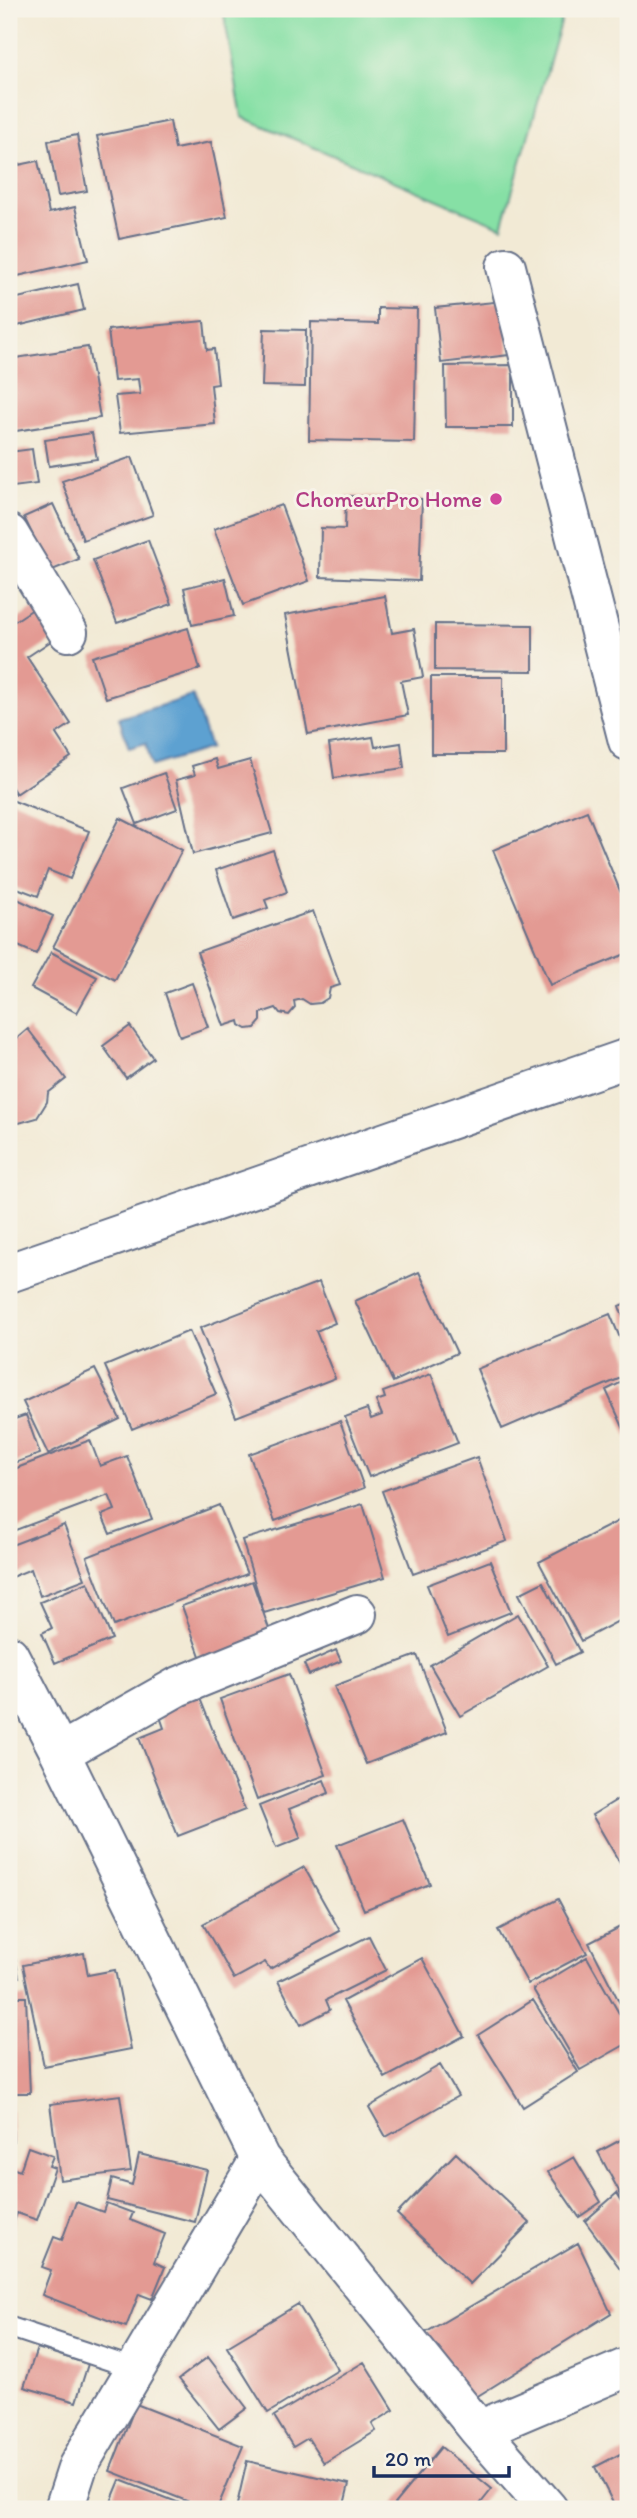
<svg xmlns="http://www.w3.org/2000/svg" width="637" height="2518" font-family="Itim,sans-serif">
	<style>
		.green { fill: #86e0a5; stroke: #508882; stroke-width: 2 }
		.water { fill: #5da1d1; stroke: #3c6898; stroke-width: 2 }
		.building { fill: #e39a93 }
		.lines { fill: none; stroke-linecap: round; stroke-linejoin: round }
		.service-casing { stroke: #667088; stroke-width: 23 }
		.minor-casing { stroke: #667088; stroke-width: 42 }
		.primary-casing { stroke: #667088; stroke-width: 42 }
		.service { stroke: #fff; stroke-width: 19 }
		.minor { stroke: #fff; stroke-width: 38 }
		.primary { stroke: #fff; stroke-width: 38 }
		.hotel-dot { fill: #d1479c; stroke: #f7f3e8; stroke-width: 2.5 }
		.labels { text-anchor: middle; stroke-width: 6; stroke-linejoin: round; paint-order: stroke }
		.hotel-label { font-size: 23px; fill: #b23c85; stroke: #f7f3e8; text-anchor: end }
	</style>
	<rect width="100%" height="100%" fill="#f7f3e8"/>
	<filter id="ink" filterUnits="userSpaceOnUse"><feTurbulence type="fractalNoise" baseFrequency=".0143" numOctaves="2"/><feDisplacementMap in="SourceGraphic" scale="14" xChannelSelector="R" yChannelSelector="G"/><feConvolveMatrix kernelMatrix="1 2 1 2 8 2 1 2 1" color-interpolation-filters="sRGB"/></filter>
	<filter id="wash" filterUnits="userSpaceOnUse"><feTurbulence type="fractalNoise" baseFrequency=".00686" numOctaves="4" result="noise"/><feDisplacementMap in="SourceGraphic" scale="28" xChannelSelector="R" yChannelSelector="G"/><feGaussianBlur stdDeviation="1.57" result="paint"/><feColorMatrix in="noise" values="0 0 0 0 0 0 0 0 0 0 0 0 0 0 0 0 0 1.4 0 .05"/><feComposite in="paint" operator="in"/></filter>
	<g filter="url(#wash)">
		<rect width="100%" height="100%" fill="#f2ead5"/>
		<path class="green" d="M223,9H565L502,227L242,117Z"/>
		<path class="water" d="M193,696L210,748L152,766L146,743L129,748L119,718Z"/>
		<g id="blocks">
			<path class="building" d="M9,9H18L17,16L9,15Z
				M170,121L175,149L211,142L227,217L119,239L97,136Z
				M77,135L87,191L58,196L48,141Z
				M38,161L49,213L75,207L88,260L9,278V167Z
				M78,284L84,310L9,328V300Z
				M504,301L509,355L441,363L435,308Z
				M378,308L417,309L414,442L309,440L311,322L378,324Z
				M204,321L207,350L214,349L218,384L211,385L215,424L120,433L115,396L140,394L138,379L114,381L108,330Z
				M264,329L306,330L305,387L262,386Z
				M88,347L100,418L9,432V359Z
				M513,365V427H446L445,366Z
				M92,433L97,459L49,466L45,440Z
				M32,449L37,484L13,487L9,452Z
				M132,457L153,515L83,540L62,481Z
				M346,496L422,499L419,581L320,577L321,528L345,529Z
				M53,504L79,559L50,571L24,517Z
				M281,505L309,581L243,605L214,529Z
				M148,540L172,604L117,623L93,560Z
				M225,578L234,616L192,625L184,588Z
				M385,596L392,633L414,629L423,677L401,681L408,715L308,734L285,615Z
				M36,607L57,637L27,657L71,724L56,734L71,757L16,794L9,783V625Z
				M435,624L533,625V671L435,670Z
				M188,628L200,669L106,698L92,657Z
				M431,677H503V754H431Z
				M373,737L375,747L401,743L404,768L334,778L329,744Z
				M215,759L218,769L250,760L272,833L193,854L176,780L195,775L192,766Z
				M164,773L177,809L137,824L123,788Z
				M9,799L89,831L70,879L48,870L38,896L9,885Z
				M587,811L628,910V953L550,985L493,850Z
				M120,818L182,850L115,980L53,947Z
				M273,850L287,892L265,900L268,908L233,920L216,870Z
				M9,895L53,916L36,954L9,942Z
				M313,911L340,985L330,988L328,998L320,1003L310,1004L302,999L294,1001L295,1008L289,1015L280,1013L276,1008L261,1013V1021L255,1028L247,1029L240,1025L239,1021L224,1026L197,952Z
				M51,952L97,977L77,1013L31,988Z
				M192,983L208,1027L180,1037L165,993Z
				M130,1026L153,1058L126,1078L103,1046Z
				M28,1029L66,1079L48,1093L47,1102L37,1118L19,1123L9,1120V1032L15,1040Z
				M419,1272L457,1353L393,1382L355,1301Z
				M319,1282L335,1323L316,1331L335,1378L236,1417L200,1328Z
				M628,1302V1331L619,1306Z
				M610,1314L628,1357V1375L502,1429L477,1369Z
				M189,1331L216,1394L132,1429L105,1366Z
				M95,1369L120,1419L48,1454L23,1402Z
				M431,1374L458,1443L369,1477L345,1417L367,1409L371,1419L382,1415L376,1401L385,1398L383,1392Z
				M628,1379V1438L606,1390Z
				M26,1415L40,1454L9,1465V1421Z
				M340,1421L364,1488L275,1521L249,1454Z
				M90,1440L100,1466L127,1456L152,1519L110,1534L102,1515L115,1510L109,1495L13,1531L9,1520V1471Z
				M477,1457L507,1541L413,1574L382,1491Z
				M363,1504L385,1577L264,1613L242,1540Z
				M219,1505L247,1574L114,1626L87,1557Z
				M626,1517L628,1521V1616L581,1641L539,1562Z
				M64,1525L85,1579L40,1596L31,1569L9,1578V1546Z
				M490,1561L511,1612L448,1637L427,1585Z
				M252,1581L274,1643L204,1667L182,1606Z
				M88,1582L112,1639L55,1663L42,1633L52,1628L40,1602Z
				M543,1582L580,1652L556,1664L519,1594Z
				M518,1614L548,1666L460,1716L430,1665Z
				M336,1650L341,1661L309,1675L304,1664Z
				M417,1655L447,1732L366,1764L334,1686Z
				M289,1674L326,1775L257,1800L220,1699Z
				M197,1691L245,1810L178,1836L139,1738L164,1728L157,1708Z
				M324,1780L329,1793L289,1809L301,1838L276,1848L259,1806Z
				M628,1793V1861L621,1865L592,1815Z
				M403,1819L430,1884L364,1910L337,1845Z
				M304,1867L340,1931L270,1969L265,1962L234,1979L203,1924Z
				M558,1899L587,1953L528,1984L498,1930Z
				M628,1923V2019L589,1943Z
				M369,1936L386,1970L326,2000L330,2010L301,2025L278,1981Z
				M13,1949L19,1977L9,1979V1950Z
				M84,1953L88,1975L115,1970L131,2049L44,2066L23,1965Z
				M587,1957L628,2029V2043L580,2070L533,1989Z
				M422,1958L464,2036L385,2078L343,2001Z
				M9,1997H26L30,2093H9Z
				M533,2000L578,2072L523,2107L478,2035Z
				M440,2065L458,2096L386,2137L369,2107Z
				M120,2095L131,2171L60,2180L50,2104Z
				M9,2097H11L13,2143H9Z
				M628,2136V2208L598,2152Z
				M28,2147L53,2156L49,2166L55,2168L37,2220L17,2213L9,2236V2167L20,2171Z
				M456,2153L530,2223L470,2284L397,2214Z
				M139,2154L207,2170L195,2222L107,2200L112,2179L132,2185Z
				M574,2157L601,2202L579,2217L548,2172Z
				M617,2193L628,2211V2279L585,2221Z
				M76,2202L103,2212L106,2203L133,2213L130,2220L165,2234L154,2262L165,2267L152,2299L139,2294L126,2327L42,2295L51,2270L42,2267L54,2237L62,2240Z
				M578,2243L611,2313L460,2407L408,2343Z
				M298,2304L338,2370L268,2413L227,2347Z
				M37,2348L88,2364L76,2402L24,2387Z
				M208,2357L247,2408L219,2429L179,2379Z
				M364,2362L394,2410L372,2424L376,2431L324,2463L308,2438L293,2447L274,2416Z
				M136,2404L243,2446L217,2509H207L110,2471Z
				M441,2447L492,2489L476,2509H390Z
				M628,2450V2509H616L595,2467Z
				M247,2461L349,2484L343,2509H236Z
				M120,2480L195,2509H108Z"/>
		</g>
	</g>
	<g filter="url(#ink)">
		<use href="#blocks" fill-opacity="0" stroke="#667088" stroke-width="2"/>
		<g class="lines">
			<defs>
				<path id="service" d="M9,2327L136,2369"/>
				<path id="minor" d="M506,267L628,741
					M9,534L68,632
					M9,1655L60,1753L260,2159L479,2430L548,2509
					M60,1753L177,1687L357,1614
					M479,2430L628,2367
					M64,2509L78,2466L260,2159"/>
				<path id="primary" d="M9,1273L628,1058"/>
			</defs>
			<use href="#service" class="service-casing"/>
			<use href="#minor" class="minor-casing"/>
			<use href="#primary" class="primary-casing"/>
			<use href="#service" class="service"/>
			<use href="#minor" class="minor"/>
			<use href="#primary" class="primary"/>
		</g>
	</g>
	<circle class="hotel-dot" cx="496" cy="499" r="7"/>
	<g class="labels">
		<g class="hotel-label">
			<text x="482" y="507">ChomeurPro Home</text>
		</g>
	</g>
	<rect width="637" height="2518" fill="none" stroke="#f7f3e8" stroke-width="35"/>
	<path d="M374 2466v10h135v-10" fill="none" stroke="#1b2f5e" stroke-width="3.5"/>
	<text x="385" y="2466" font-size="21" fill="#1b2f5e" stroke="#f7f3e8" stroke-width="5" paint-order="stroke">20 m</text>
</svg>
